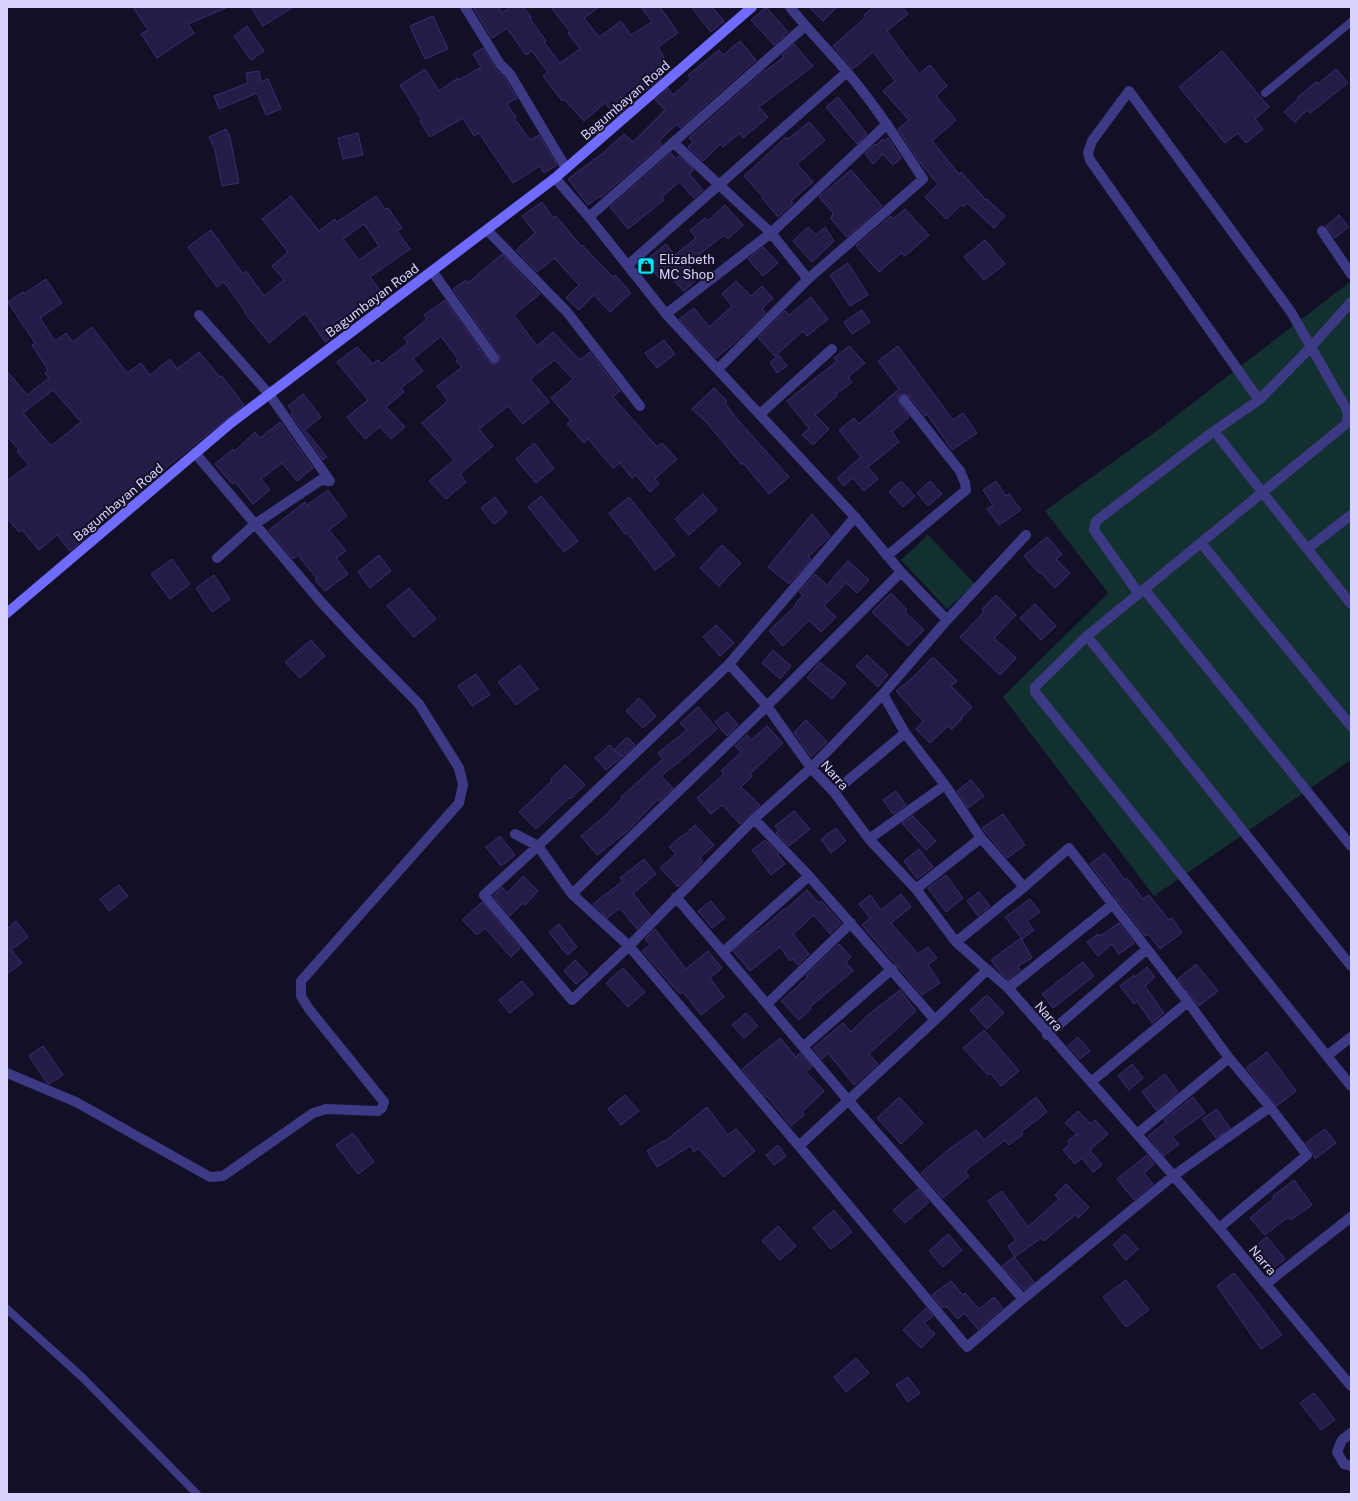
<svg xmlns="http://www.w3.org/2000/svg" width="1358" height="1501" font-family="'Public Sans',sans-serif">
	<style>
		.green { fill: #12302f }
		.building { fill: #241b47; stroke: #3b2d73; fill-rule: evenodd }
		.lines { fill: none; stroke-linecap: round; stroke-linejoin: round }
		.lane { stroke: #3d3a85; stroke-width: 8 }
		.street { stroke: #3d3a85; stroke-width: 10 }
		.secondary { stroke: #6f6bff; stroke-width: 10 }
		.labels { text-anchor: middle; stroke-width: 4; stroke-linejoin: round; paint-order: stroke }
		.street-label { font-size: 13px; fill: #d9d4ff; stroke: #130f26 }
		.poi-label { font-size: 13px; fill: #d9d4ff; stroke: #130f26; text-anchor: start }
	</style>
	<rect width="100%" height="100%" fill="#130f26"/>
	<path class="green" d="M1351,281V760L1154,896L1003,697L1108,593L1045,511L1163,426Z
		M928,535L975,584L947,609L901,560Z"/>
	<path class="building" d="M133,7H228L188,24L194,33L157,58L141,34L148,30Z
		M251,7H293L263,26Z
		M473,7H498L502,13L510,7H523L531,17L530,19L546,41L544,42L560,63L580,49L568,33L570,32L551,7H599L584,18L599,37L621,21L631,35L652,22L641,7H660L678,33L658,47L667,64L655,70L661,78L646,90L624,105L626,108L616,117L605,103L584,121L564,99L562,101L543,76L548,72L532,51L526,55L507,28L492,38Z
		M691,7H712L724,21L711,32Z
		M766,7L788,32L774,45L751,20Z
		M809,7H837L823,21Z
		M874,7H902L908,14L887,31L919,74L930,65L947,86L936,96L956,120L932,141L959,174L961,172L986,200L987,199L1005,216L994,228L967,203L963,207L961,205L946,219L925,197L938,184L921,164L898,129L909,120L883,91L895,81L873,52L853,69L833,46L866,17L864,15Z
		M433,16L448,49L425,59L410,26Z
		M247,26L264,51L251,60L234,36Z
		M740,41L756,60L680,128L677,124L659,141L662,144L601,197L600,196L588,205L568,179L603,153L624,134L633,142L665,110L655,100L668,88L673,95L691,79L688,75L719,50L723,55Z
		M794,44L813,66L759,107L768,117L743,138L740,133L723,147L720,144L703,161L688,147L693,142L689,138L765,70V71L784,57L782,55Z
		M483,48L495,68L505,78L517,98L507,104L516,117L514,118L530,140L539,135L557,165L544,173L540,166L513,183L479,133L474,136L463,118L430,137L420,121L422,120L400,85L425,69L439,91L458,78L459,80L481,67L473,54Z
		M1222,51L1269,107L1255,119L1263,129L1246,143L1238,133L1225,143L1179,87Z
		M1336,69L1348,83L1310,113L1307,110L1295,122L1284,112L1298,99L1297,98L1316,82L1318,84Z
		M259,71L261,82L268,79L281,109L266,115L257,93L219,109L214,96L248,83L246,73Z
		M838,97L867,134L857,144L826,107Z
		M809,122L825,140L797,164L813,182L791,201L793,203L778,217L762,198L763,197L744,176L786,137L788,139Z
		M226,129L230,137L239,183L222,186L215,150L209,137Z
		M358,133L363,155L343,159L338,138Z
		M888,138L901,158L893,165L883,154L873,164L865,154L875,144L876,145L883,139L884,141Z
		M671,153L676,159L679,156L694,170L689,174L703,190L694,198L679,182L662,197L664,200L628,229L610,207Z
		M851,170L882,206L847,237L831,219L833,213L819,197Z
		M291,196L319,231L335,219L337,222L376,196L385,209L388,208L402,228L397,231L410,249L370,277L385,298L362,314L357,307L333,323L339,332L325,342L305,313L269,343L244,312L245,311L224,282L217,287L188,247L211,230L243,274L246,271L264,296L284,280L272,266L288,252L262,219ZM364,224L379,246L359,260L343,239Z
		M542,202L553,218L556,216L581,246L582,245L613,277L615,275L631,293L610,312L594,295L579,310L566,298L579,285L554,258L537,272L516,250L535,233L522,216Z
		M725,205L743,225L728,239L724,235L687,264L699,277L684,291L666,273L659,278L645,261L666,244L675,255L696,238L690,230L705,218L708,221Z
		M905,209L929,235L905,256L901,253L879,272L856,246L891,216L893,219Z
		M1339,215L1349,227L1335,238L1326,226Z
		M808,227L816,235L825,227L834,241L812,262L793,241Z
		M985,240L1005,264L984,280L964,257Z
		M763,247L778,263L763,276L748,259Z
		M502,254L540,294L514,315L537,346L553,332L580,360L590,352L620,391L613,397L657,447L662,443L677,459L655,479L659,484L650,492L636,475L632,478L620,463L613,468L588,439L584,443L567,424L571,421L551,398L573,379L555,360L530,379L549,402L523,424L508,406L479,429L493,446L460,474L466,482L446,499L429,481L454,460L422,423L448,401L437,386L462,367L456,361L458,359L441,336L413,359L423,371L401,388L404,392L386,407L405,427L391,439L380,427L365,439L347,417L368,400L337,362L357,347L373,364L378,360L381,364L408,343L404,338L427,319L424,315L445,300L489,362L494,364L498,363L500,358L499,354L453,289L466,280L468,283Z
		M848,263L868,295L850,306L830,275Z
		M46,279L62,303L40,318L55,341L66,333L73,342L92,327L127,373L141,363L150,375L170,359L177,369L199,352L220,377L222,376L244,405L147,483L148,484L102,521L103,523L70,551L57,535L39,550L22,530L19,532L7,518V481L29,465L17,452L19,450L7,436V371L27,395L49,378L45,373L48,370L32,345L35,343L8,302L23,292L24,294ZM53,390L81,422L51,446L23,413Z
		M736,281L751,296L762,286L773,298L762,309L765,313L733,344L716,358L679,319L694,308L709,327L732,306L722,294Z
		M811,297L828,319L807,336L803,331L775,356L758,338L785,311L789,315Z
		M862,310L870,322L852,334L844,322Z
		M664,340L675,354L657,368L645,353Z
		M849,346L865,363L848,377L852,382L836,394L837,396L815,415L829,429L813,445L802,435L809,428L787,401L837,361L834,358Z
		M898,346L953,420L963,413L977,433L952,450L927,414L925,416L909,396L903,394L898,397V401L909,417L892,432L899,442L868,467L878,479L864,491L853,478L844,486L837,478L861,457L839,430L854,418L859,424L899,389L878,361Z
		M779,355L787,366L777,373L770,362Z
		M714,388L727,401L725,403L737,419L789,477L769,494L743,463L742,465L706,422L692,409Z
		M303,394L321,417L305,430L327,457L323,460L291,414L293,412L288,406Z
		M280,422L313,468L297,481L282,463L261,479L270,490L253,504L235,482L232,484L215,464L233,449L235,451L255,432L260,438Z
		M534,443L554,468L536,483L516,459Z
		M901,481L915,496L903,507L889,492Z
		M930,481L942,494L928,506L917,493Z
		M996,481L1006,496L1009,494L1021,510L999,525L987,509L993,505L983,490Z
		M328,490L347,516L329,530L346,551L336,558L348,574L325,591L315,580L317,579L298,555L293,559L269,530L305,502L307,505Z
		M703,494L717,510L689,535L675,519Z
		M541,496L578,541L564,552L528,507Z
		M495,497L507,513L494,524L481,508Z
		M629,497L675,555L655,570L627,533L625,534L609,513Z
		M812,514L830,536L808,557L811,559L789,584L768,567Z
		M1047,537L1062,554L1056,559L1070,573L1055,588L1040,572L1039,573L1024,556Z
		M722,545L741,563L719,586L700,568Z
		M379,555L391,571L370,588L358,572Z
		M172,559L190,584L170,599L151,574Z
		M848,561L869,580L857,593L846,583L824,606L836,617L821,632L809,620L783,646L769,631L796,605L795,604L803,595L799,592L815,574L827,585Z
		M214,575L230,599L212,612L196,588Z
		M409,588L436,619L414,637L387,606Z
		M891,593L907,610L905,612L924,630L908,646L872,612Z
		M996,595L1016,615L994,638L1016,658L1000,675L960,637L984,612L982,609Z
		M1035,604L1056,626L1041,640L1020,618Z
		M716,625L734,643L720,656L703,637Z
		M311,640L325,656L300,678L285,662Z
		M773,650L791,666L780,679L762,663Z
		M867,655L888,675L878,687L856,666Z
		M933,657L957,681L951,686L972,707L961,718L962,719L952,729L948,726L930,743L916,729L923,721L896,691L910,680Z
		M820,662L846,683L832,699L807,678Z
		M520,665L538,689L516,705L498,682Z
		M476,674L490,695L472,706L458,686Z
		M639,698L656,716L643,728L626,711Z
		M698,707L717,729L686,756L661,776L673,788L659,801L658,799L629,830L597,855L581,836L606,815L622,798L621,797L663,759L658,753L687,730L680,723Z
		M727,712L738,725L727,736L715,722Z
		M806,720L827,742L811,757L794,732Z
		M767,726L783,743L750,774L752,776L741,787L760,805L740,824L722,805L711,814L697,798L724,774L721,771L741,752L735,746L747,735L751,740Z
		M627,737L635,745L622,757L615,749Z
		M610,745L621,758L606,770L595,758Z
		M565,765L585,785L570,799L569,798L536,829L519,812L552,781L551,779Z
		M971,780L984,796L968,808L957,791Z
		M896,791L906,805L893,814L883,800Z
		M794,811L810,829L789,846L776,833L779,831L775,826Z
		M1003,814L1025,845L1007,858L982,828Z
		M913,816L936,841L926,850L902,823Z
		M695,825L714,845L700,858L703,861L678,887L660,868L676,854L669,847L681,836L682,837Z
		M836,828L846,841L831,853L821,839Z
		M500,836L515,855L501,866L486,847Z
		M765,840L779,854L778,855L785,864L771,875L752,850Z
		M919,849L933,867L917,879L904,861Z
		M1105,853L1125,880L1127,878L1143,899L1149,895L1169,920L1172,918L1182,933L1160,949L1148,934L1145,936L1090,864Z
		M644,859L656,874L633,893L650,915L637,929L620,908L607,918L593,904L623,881L620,878Z
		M946,875L963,898L946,912L928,888Z
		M523,876L538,891L525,905L523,903L510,916L493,896L502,887L507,893Z
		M119,885L128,896L109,911L100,899Z
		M807,890L819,903L821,901L841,923L830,934L814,915L793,934L809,954L798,965L793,959L790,961L780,947L750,971L733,951L757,931L758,932L784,909L785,910Z
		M979,892L990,906L978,916L967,901Z
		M901,894L911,907L891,923L918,954L928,947L937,958L928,965L940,983L922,995L862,925L870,918L859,904L870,895L881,910Z
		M1030,899L1040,912L1027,921L1034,930L1022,939L1005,917Z
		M711,901L725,918L712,928L698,911Z
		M482,902L520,948L511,957L485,928L477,935L462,920Z
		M16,921L28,937L11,950L22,963L7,974V929Z
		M1119,923L1134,943L1119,954L1112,944L1098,956L1087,942L1098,934L1100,936Z
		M559,924L577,947L567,955L549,932Z
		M655,929L686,969L708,951L722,968L710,978L724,997L701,1015L683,992L680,994L642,951L650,945L645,939Z
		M1021,938L1032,958L1018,966L1020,970L1008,980L1000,972L991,960Z
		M839,944L851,957L846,962L853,971L810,1007L811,1009L799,1020L781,1001L808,977L806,975Z
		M575,960L588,974L576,984L564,971Z
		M1083,962L1094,976L1053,1008L1042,994Z
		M1196,964L1218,991L1199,1006L1178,979Z
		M1147,967L1155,977L1145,986L1164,1013L1152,1023L1137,1001L1134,1004L1120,986L1134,975L1135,977Z
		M623,968L645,992L628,1007L606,983Z
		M522,981L533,994L510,1013L499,1000Z
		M900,990L916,1011L869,1054L878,1064L854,1085L828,1053L822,1059L813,1048L843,1023L851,1032L868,1015Z
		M987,995L1004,1013L987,1029L970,1010Z
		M746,1013L758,1026L744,1038L732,1025Z
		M984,1030L1019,1071L1001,1086L990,1073L988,1075L963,1048Z
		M1078,1037L1090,1051L1080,1059L1068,1046Z
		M780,1038L796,1057L800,1053L812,1067L806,1072L824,1091L802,1112L804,1115L791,1126L767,1096L766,1097L742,1069Z
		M43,1046L63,1075L49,1084L47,1083L29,1056Z
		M1267,1052L1296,1091L1277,1106L1246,1068Z
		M1132,1064L1143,1078L1129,1090L1118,1076Z
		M1165,1074L1178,1092L1156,1110L1142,1092Z
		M625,1095L639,1111L621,1125L608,1109Z
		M899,1097L923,1123L901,1144L877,1118Z
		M1036,1097L1047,1112L1021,1132L1023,1134L1009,1145L1005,1140L965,1171L969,1176L943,1198L921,1173L948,1150L976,1130L984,1140Z
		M1193,1097L1205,1113L1172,1137L1179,1144L1164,1156L1148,1136L1166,1122L1164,1120Z
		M707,1107L728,1135L736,1129L755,1151L724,1177L698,1148L694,1152L690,1146L657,1167L647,1151L663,1141L664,1142Z
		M1217,1109L1230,1128L1216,1138L1202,1119Z
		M1078,1111L1091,1124L1095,1120L1108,1134L1090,1150L1102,1165L1093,1172L1082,1158L1075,1164L1063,1150L1070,1144L1068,1141L1076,1134L1079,1136L1065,1123Z
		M1325,1129L1336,1143L1315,1159L1312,1151L1306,1143Z
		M353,1133L374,1162L358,1174L336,1145Z
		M778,1145L786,1156L774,1165L766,1155Z
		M1147,1155L1154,1164L1144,1173L1153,1184L1134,1200L1117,1179Z
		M1294,1180L1312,1205L1291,1220L1288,1217L1265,1235L1250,1218L1274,1198L1273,1196Z
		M1066,1184L1089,1207L1078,1218L1075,1215L1044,1241L1041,1238L1015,1257L1008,1246L1016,1240L988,1201L1002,1191L1028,1227L1059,1199L1055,1195Z
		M918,1189L929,1202L905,1223L893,1210Z
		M834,1210L852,1232L831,1249L813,1228Z
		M778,1226L796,1246L780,1260L762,1241Z
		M948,1234L962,1250L943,1267L929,1251Z
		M1125,1234L1138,1249L1126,1260L1113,1245Z
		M1267,1237L1285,1259L1269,1272L1251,1249Z
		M1014,1257L1034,1282L1024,1290L1002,1266Z
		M1234,1273L1258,1303L1282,1335L1261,1349L1217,1286Z
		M1126,1280L1149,1310L1126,1327L1103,1297Z
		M951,1281L963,1295L965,1293L979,1309L994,1297L1003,1308L978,1329L964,1313L958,1319L946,1306L943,1308L932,1295Z
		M926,1308L933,1316L924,1323L935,1334L921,1348L903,1330Z
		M856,1358L869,1373L846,1392L834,1377Z
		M908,1377L920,1393L908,1402L896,1385Z
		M1314,1393L1335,1420L1321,1430L1300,1403Z"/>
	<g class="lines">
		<path class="lane" d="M1265,93L1351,22
			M7,1309L82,1377L197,1494"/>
		<path class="street" d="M465,7L500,64L510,74L566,168
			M674,143L771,233L808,279
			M555,178L589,217L666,314L855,517L901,572L947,620
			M589,217L805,26
			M487,230L567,312L640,406
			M1322,231L1351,274
			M628,265L847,72
			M432,271L494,358
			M666,314L771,233L887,124
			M199,315L269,394L330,481L321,480L255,524L217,558
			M718,369L808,279L923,179C899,142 875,105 847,72C828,50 808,30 790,7
			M1259,400L1090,160L1088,153L1092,141L1129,91L1291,312L1347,410L1348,416L1346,424L1087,636L1035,687V692L1351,1086
			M760,414L832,349
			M1214,431L1351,604
			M855,517L729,664L538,846L484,895L572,1000L629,946L754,819L811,768L883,694L947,620L1026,535
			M1201,543L1351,726
			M1307,549L1351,515
			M887,556L966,490L965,483L960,471L904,400
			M1144,589L1351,846
			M1139,594L1094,530L1096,521L1214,431L1259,400L1311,347L1351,302
			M1087,636L1351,966
			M729,664L767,706L811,768L834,792L869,839L916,889L956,942L1008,988L1137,1134L1219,1228L1351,1386
			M883,694L905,733L945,785L981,838L1024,887
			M834,792L905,733
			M754,819L809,876L935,1020
			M515,834L538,846L572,894L629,946L799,1146L967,1347L1023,1299L1173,1176L1270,1107
			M869,839L945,785
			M916,889L981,838
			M572,894L767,706L901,572
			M676,897L848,1100L1023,1299
			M956,942L1024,887L1069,848L1188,1002L1229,1058L1270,1107L1307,1155L1219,1228
			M723,952L809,876
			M1008,988L1113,904
			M767,1004L851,923
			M1047,1035L1147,949
			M804,1046L892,969
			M1327,1056L1351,1037
			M7,1073L76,1102L210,1177L223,1176L313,1113L326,1109L378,1111L382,1108L384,1102L309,1009L301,996V981L459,803L463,785L459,768L419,704L360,644L321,602L195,453
			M1091,1082L1188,1002
			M1137,1134L1229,1058
			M799,1146L935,1020L987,970
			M1266,1284L1351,1217
			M1351,1433L1342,1440L1337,1452L1344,1464L1351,1466"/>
		<path class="secondary" d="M7,613L231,423L555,178L752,7"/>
	</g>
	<defs>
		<symbol id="shop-square" viewBox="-11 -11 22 22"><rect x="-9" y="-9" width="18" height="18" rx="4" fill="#00e5ff" stroke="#130f26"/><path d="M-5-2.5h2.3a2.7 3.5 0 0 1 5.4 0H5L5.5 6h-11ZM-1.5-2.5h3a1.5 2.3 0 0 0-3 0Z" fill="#111"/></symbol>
	</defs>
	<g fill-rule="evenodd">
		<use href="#shop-square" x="636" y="256" width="20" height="20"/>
	</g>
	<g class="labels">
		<g class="street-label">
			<text transform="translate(625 100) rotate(-41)" y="5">Bagumbayan Road</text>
			<text transform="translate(372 300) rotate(-37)" y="5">Bagumbayan Road</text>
			<text transform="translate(118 502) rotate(-40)" y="5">Bagumbayan Road</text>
			<text transform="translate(835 775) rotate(49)" y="5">Narra</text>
			<text transform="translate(1049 1016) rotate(49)" y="5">Narra</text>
			<text transform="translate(1263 1260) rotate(50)" y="5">Narra</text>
		</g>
		<g class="poi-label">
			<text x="659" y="264">Elizabeth<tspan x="659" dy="15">MC Shop</tspan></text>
		</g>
	</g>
	<rect width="1358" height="1501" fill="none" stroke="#d9d4ff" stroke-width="16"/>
</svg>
